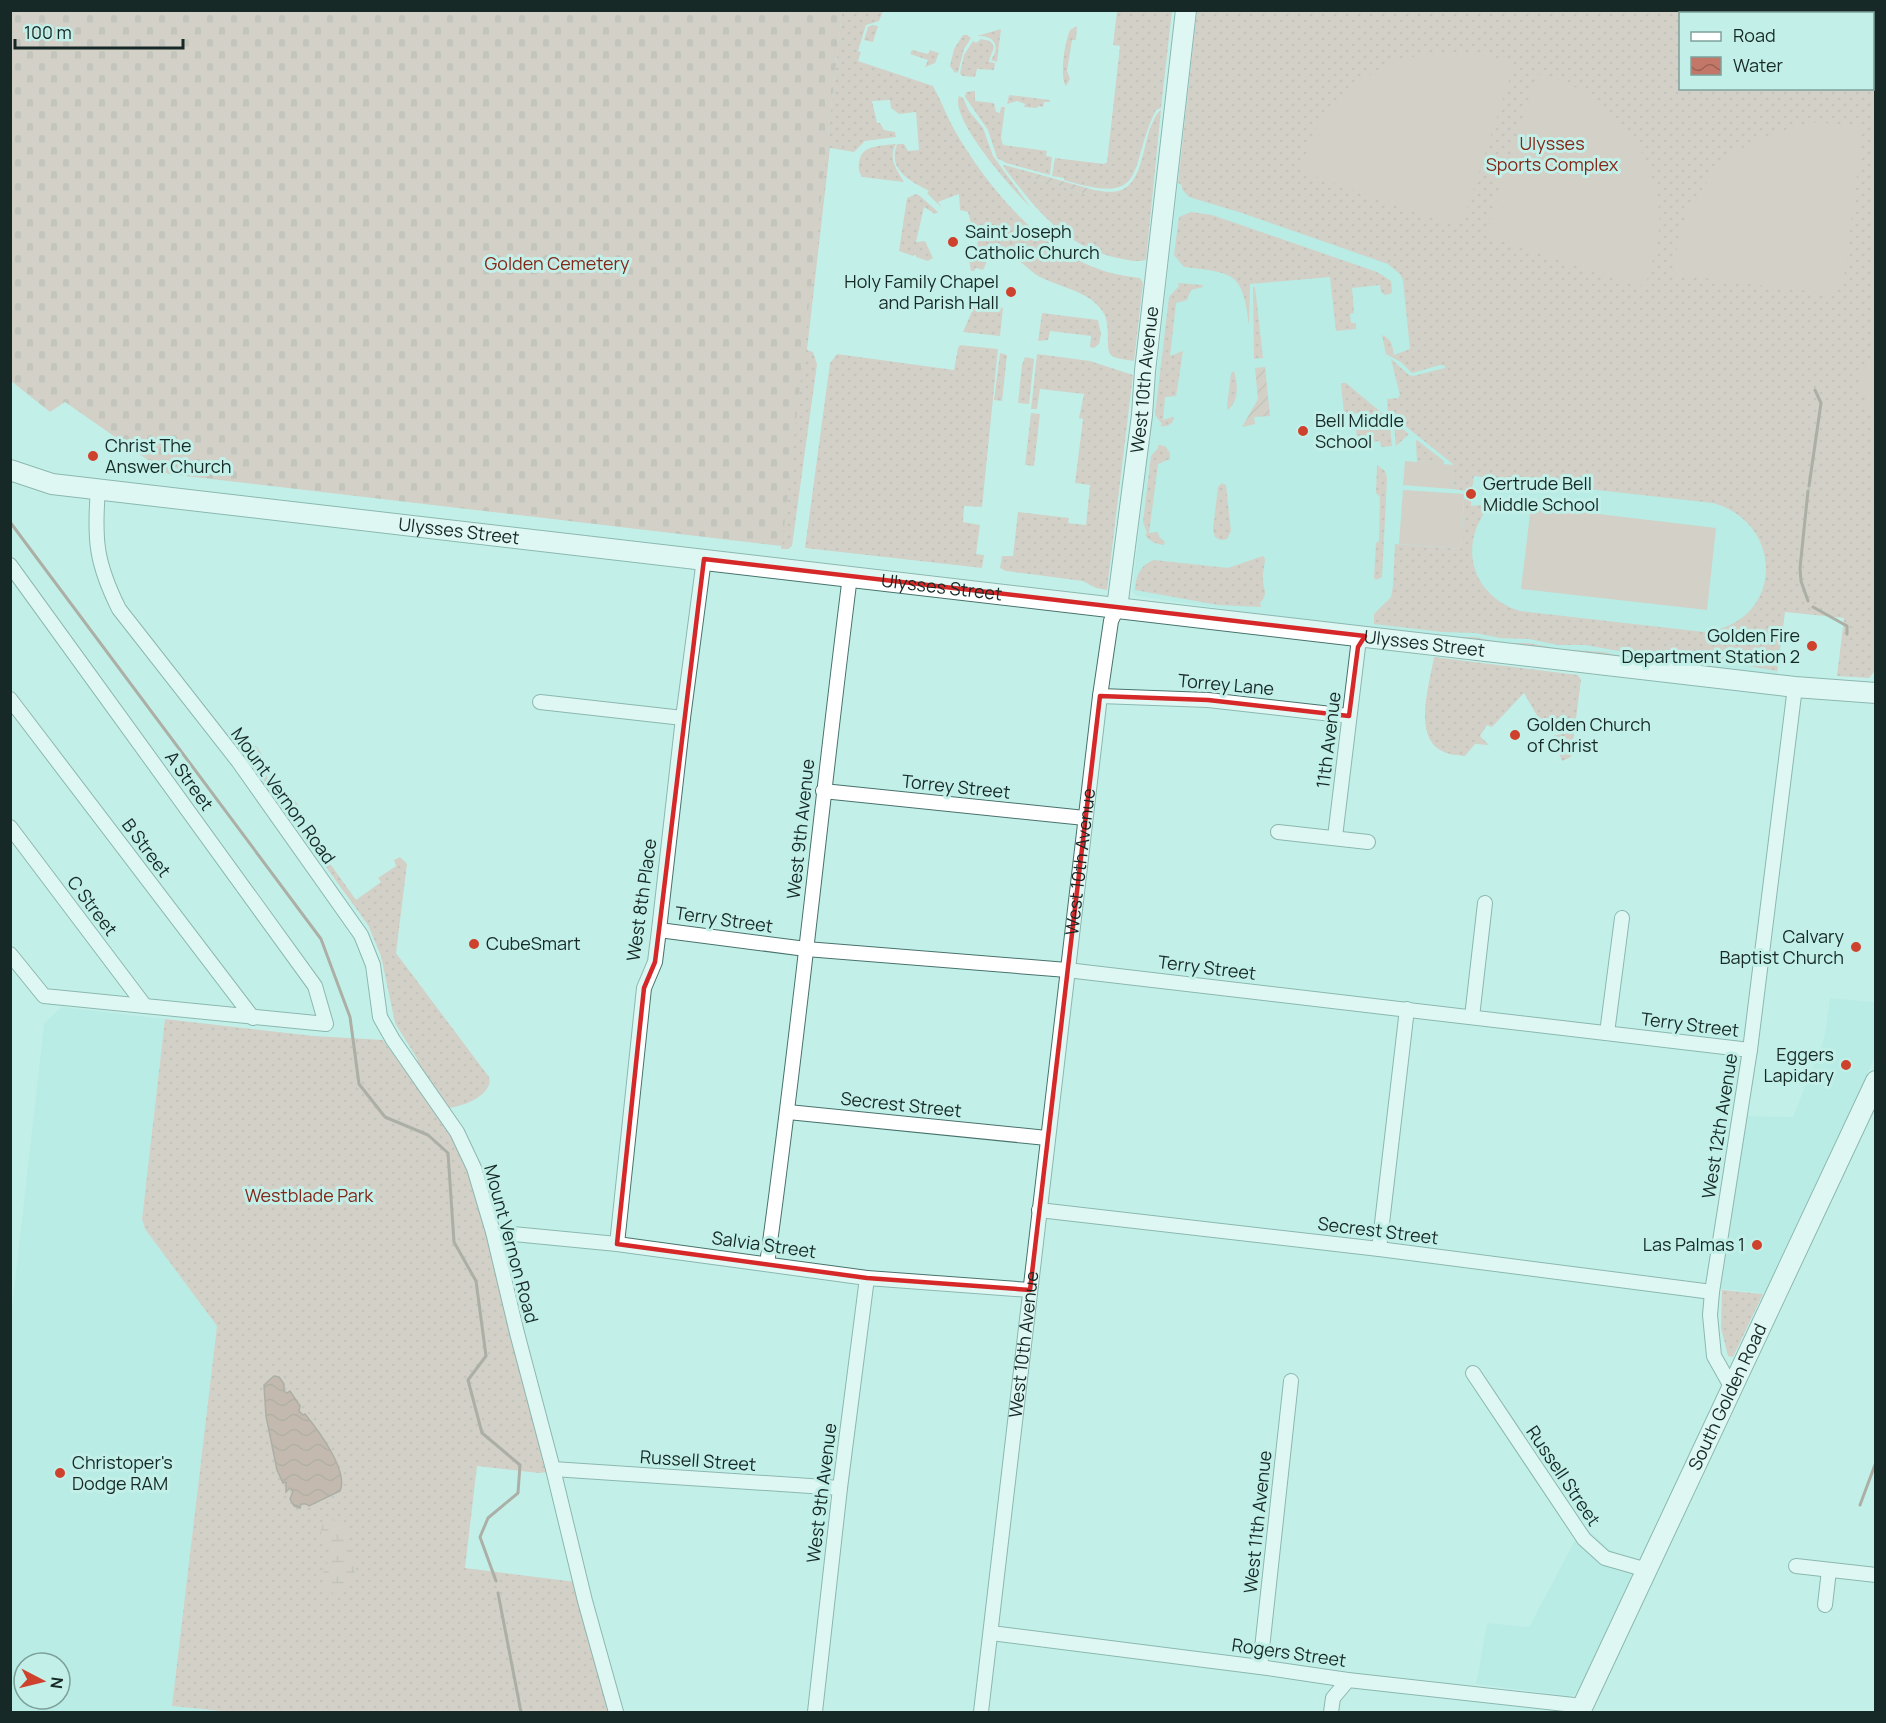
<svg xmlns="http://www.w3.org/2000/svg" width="1886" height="1723" font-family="Manrope,sans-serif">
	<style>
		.built { fill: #aee6de; fill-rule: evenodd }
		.grass { fill: url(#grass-dots) }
		.wetland { fill: url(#wetland-marsh) }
		.cemetery { fill: url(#cemetery-stones) }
		.garden { fill: url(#garden-furrows) }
		.pitch { fill: #e4a99e }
		.water { fill: url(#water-waves); stroke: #8f6054; stroke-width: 1.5 }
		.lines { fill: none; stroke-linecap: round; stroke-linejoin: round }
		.stream { stroke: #8f6054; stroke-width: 3 }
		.street-casing { stroke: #48726c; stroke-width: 16 }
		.secondary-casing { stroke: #48726c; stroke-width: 22 }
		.street { stroke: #fff; stroke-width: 14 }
		.secondary { stroke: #fff; stroke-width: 20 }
		.marked { fill: none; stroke: #d62828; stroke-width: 4.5; stroke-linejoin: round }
		.poi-dot { fill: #ce422d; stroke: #c2f0e9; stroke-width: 2 }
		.labels { text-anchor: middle; stroke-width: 6; stroke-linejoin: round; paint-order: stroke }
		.park-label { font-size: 18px; fill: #842719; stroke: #c2f0e9 }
		.poi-label { font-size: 18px; fill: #172926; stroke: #c2f0e9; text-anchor: start }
		.street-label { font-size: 18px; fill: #172926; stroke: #c2f0e9 }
	</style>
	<defs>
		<pattern id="grass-dots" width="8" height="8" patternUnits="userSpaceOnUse" patternTransform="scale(1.5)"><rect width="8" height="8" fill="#e4a99e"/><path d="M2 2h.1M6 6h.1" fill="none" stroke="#c39188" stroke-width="1.8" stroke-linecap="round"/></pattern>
		<pattern id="wetland-marsh" width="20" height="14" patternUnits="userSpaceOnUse" patternTransform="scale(1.5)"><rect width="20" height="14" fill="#e4a99e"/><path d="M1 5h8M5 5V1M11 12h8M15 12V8" fill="none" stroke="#c39188"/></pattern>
		<pattern id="cemetery-stones" width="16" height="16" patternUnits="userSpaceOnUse" patternTransform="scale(1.5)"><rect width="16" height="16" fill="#e4a99e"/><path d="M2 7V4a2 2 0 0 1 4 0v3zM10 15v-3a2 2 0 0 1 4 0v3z" fill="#c39188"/></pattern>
		<pattern id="garden-furrows" width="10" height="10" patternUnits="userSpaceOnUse" patternTransform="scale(1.5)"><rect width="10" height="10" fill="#e4a99e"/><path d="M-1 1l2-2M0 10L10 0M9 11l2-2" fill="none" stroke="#c39188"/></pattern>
		<pattern id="water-waves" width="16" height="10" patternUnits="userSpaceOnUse" patternTransform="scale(1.5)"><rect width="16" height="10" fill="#c37768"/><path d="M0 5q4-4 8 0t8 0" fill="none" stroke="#9d6255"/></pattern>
	</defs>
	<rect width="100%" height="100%" fill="#c2f0e9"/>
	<path class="built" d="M1757,11H1875V38H1873L1872,14H1776Z
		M1178,183L1428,273L1811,396L1777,677L1305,621L1137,596L1132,592Z
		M1830,998L1875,1002V1057L1764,1293L1721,1289L1747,1116L1793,1117L1824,1039Z
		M62,1007L165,1019L142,1219L145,1229L217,1326L172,1706L231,1712H11L10,1326L44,1023ZM24,1663H60V1699H24Z
		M1583,1525L1608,1548L1637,1564L1579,1688L1574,1695L1568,1696L1476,1684L1487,1623L1529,1627Z"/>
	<path class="grass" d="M842,11H883L879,21L866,25L858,51L861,52L858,61L933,86C941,100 947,117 955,131C989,189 1039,250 1104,271C1116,275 1128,276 1140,278L1143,283L1134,361C1128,360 1117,359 1112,356C1104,351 1112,326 1103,312C1090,291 1058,287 1038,276C1030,271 1024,263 1015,259L1016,257L1003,251L999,261L989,257L983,270L976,268L974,271H971L969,260L979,250L977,242L983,240L980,226L972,227L968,212L960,210L959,194L938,202L942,208L927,193L929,191C910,181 887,170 897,144H904L908,151L919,150L916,112L899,114L891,108L890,100L872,101L877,123H880L884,130L895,132L896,137L865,141L854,152L830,148L807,350L813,352L817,364L792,546L788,549H781Z
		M1117,11H1172L1161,108L1156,110C1127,168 1151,207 1064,180V178L1052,176L1055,158L1104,164L1107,162L1120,46L1113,45Z
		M1197,11H1774L1776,13L1680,14V88H1872L1873,38H1875V671L1869,678L1837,676L1844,618L1785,612L1777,671L1732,663H1707L1672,656L1630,653L1585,645H1558L1529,639L1500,638L1475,633L1443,632L1374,624V614L1391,597L1393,586L1395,544L1461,549L1464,499H1471V506L1482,505L1483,500H1495C1457,538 1467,594 1520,611L1704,632C1783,624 1787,524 1713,503L1474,476L1472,489L1468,491L1452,489L1454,465L1388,412L1387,399L1398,398L1400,395L1391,359L1409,375L1413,376L1445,368V366L1440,365L1412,373L1401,362L1386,354L1382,335C1392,339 1392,345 1394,355L1410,349L1403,280L1400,274L1388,264L1242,213L1189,197L1182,189V185L1178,183Z
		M872,25L878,26L873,42L864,40L868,27Z
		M1077,26L1076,40H1072L1067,71L1070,79L1066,86C1059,76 1065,41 1070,30Z
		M1001,29L997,62L991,60C1002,44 992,35 977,36Z
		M963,35H967L971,38L964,49L958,72L955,73L950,66L954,49Z
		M981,39L990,41C998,49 990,53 989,62L995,63L994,70L977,69L975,77L962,76L960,73L964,55L973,41L976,43Z
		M912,50L928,54L930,50L939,53L935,63L925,67L928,60L910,54Z
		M975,91V101L994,103L996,112L1000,113L1001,107H1005L1001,138L1003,145L1047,151L1046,156L1052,157L1050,175L1006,163L997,158L988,130L965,97L966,92Z
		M1009,95L1050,100V102H1044L1043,107L1038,106L1037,108L1024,107L1025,104L1017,101L1007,104Z
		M959,96L963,98L969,111L983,128L993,156L1031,208C1014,191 949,119 959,96Z
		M1161,110L1146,260C1135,263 1124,259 1113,257C1062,244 1034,207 1003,166L1004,165L1034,173L1033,178L1093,196L1094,190C1102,191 1110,193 1118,191C1142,186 1143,145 1151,126C1154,120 1156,113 1161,110Z
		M896,144C888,159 896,168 904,182L862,177C859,172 858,169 859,163C861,144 881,146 896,144Z
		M916,194L920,196L938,212L935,214L924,207L916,242L925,241L933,258L928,261L916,257V254L913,256L899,251L907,198Z
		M1191,212L1212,215L1377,272L1391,281L1392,292L1390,294L1385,295L1381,292L1380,285L1352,288L1354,313L1350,314L1351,323H1356V329L1336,331L1330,277L1250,284L1249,325C1243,272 1234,273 1184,267L1174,255L1179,217Z
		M1178,283L1203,285V287L1191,290L1187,300L1176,303L1170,356L1183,351L1176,396L1165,397L1163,420L1172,417L1174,418C1172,425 1167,427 1160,426L1162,424L1155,415L1169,297L1179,286Z
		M1253,287H1255L1263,358L1254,359Z
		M975,304L1003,308L1000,336L963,332Z
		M1042,313L1098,320L1101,334L1099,344L1094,348L1090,347L1091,336L1050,331L1048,340L1038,341Z
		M960,345L998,349L982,507L964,506L963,522L980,525L976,554L984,555L982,568L805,548L830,363L837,354L954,370L958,348Z
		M1000,353L1007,355L1002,401L994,400Z
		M1037,354L1090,361L1133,375L1107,590L1096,588L1083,581L1006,571L1000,568L1002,556H1013L1018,512L1069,518L1068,523L1086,525L1090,485L1075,483L1083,419L1079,418L1084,394L1040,389L1037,409H1031Z
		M1025,357L1034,359L1029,404L1018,403L1022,365Z
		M1234,371C1238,384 1239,401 1228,410L1227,407L1231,373Z
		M1341,383H1346L1389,419L1392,446L1381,447L1380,441L1365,443L1357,438L1356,430L1364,429L1362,413L1344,414Z
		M1031,413L1040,414L1034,466L1025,465Z
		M1395,423L1409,434L1396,446L1394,424Z
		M1417,440L1444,461V465L1417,462L1416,441Z
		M1158,445L1165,446L1170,453V459L1158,464L1149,533L1158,532L1159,537L1165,542L1164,545C1155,544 1151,542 1145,535L1147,533L1143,522L1151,456L1158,448Z
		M1377,465L1385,471L1387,478L1382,577L1376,580L1374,578L1376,543L1379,541L1380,497L1376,493Z
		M1222,483L1226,485L1231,531L1227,539L1221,540L1215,537L1213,530L1218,487Z
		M1263,556L1265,559C1265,565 1262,573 1263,580C1263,590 1269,593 1260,603L1261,607L1218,605L1135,590C1136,576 1140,565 1154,560L1228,568Z
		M1442,637H1475L1503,643H1528L1560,649L1603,652L1630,658L1679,661L1757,673Z
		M1434,657L1578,675L1581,680L1571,757L1562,761L1552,736L1572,732L1547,733L1524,693L1492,727L1487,725L1480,736L1489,745L1475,744L1465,756C1458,755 1448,755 1442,751C1412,737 1430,682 1434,657Z
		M251,744L257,747L262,755L255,760L283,799L290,794L299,806L300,813L293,821L241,749Z
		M305,827C315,826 318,831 322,839L316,844L356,900L381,882L378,878L396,866L394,860L400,857L407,864L396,953L489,1077C494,1095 462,1107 448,1108L416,1061L418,1060L395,1023L381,956L368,925L300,831Z
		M165,1019L314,1036L383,1040L449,1132L463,1160L475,1192L549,1472L539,1473L477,1466L465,1568L576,1582L610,1712H231L172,1706L217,1326L145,1229L142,1219Z
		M1722,1290L1763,1294L1733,1357L1728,1356L1721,1328Z"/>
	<path class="wetland" d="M330,1519L342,1522L346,1531L355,1573L351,1576C350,1586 344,1593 334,1595L331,1588L326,1589L323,1568L327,1565L328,1559L326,1557L329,1550L326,1549L325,1545H324L320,1527Z"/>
	<path class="cemetery" d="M11,10L842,11L782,546L168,474L65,402L50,412L11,381Z"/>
	<path class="garden" d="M1034,173L1094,190L1093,196L1033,178Z
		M1265,367L1270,416L1254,417L1255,424L1242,427L1258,399L1255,368Z"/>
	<path class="pitch" d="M1454,52L1487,56L1514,65L1464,218L1453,224L1301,172C1305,161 1307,147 1312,136C1327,109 1361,76 1390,64C1410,55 1433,54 1454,52Z
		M1538,74C1607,88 1664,157 1659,229C1657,249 1650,269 1645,287L1492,238L1488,226Z
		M1818,122L1863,128L1843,285L1831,294L1672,274C1676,255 1678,233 1687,215C1699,189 1725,156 1751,143C1771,132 1796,127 1818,122Z
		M1868,365H1875V411H1866L1867,398L1862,395V381L1857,374L1860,369Z
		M1405,461L1454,465L1452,489L1403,485Z
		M1403,490L1464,494L1461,549L1399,544Z
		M1531,506L1716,528L1707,610L1521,589Z"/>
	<path class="water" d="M274,1376L279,1377L284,1384V1391L287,1393L290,1391L300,1406L299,1411L303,1415L305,1414C318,1430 349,1471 340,1491L309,1506L306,1504H301L300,1508L294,1506L290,1499L293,1491L290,1488L286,1492V1482L283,1483L277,1470L266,1416L264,1385Z"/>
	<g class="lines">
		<path class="stream" d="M1809,486L1821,403L1815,390
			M1808,491L1800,568L1801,581L1808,601
			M10,522L321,939L350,1017L359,1084L385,1117L428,1135L448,1153L454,1242L476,1281L486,1356L468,1380L482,1433L520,1465L518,1493L488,1518L480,1537L496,1581
			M1813,607L1847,626V634
			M1860,1505L1876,1462
			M498,1593L521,1712"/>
		<defs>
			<g id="street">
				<path d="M98,489C94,540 96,563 119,609L238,761L361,935L373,965L380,1017L393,1040L457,1132L474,1168L493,1232L517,1333L553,1469L585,1601L616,1712"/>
				<path d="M10,565L315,986L326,1024L44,996L10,954"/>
				<path d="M1100,696L1208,700L1349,716"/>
				<path d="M10,699L253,1018"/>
				<path d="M540,702L683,718"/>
				<path d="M823,791L1085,818"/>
				<path d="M10,827L145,1006"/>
				<path d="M1278,832L1368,842"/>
				<path d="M1335,837L1358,647L1360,640L1365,636"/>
				<path d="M659,930L806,949L1067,970L1750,1050"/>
				<path d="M1472,1017L1485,903"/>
				<path d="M1607,1033L1622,918"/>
				<path d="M788,1112L1047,1138"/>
				<path d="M1039,1210L1379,1249L1712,1292"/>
				<path d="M493,1232L617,1244L867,1278L1030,1290"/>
				<path d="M617,1244L644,988L655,962L659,930L683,718L704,559"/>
				<path d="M1379,1249L1407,1009"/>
				<path d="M767,1264C799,1035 821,805 850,576"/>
				<path d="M1473,1373L1584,1539L1605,1558L1647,1570"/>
				<path d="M1732,1388L1714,1356L1710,1315L1712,1292L1750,1050L1795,687"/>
				<path d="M553,1469L840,1488"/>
				<path d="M1796,1566L1876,1575"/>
				<path d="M1825,1605L1829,1570"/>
				<path d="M991,1633L1260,1667L1348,1680L1583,1706"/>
				<path d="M1260,1667L1291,1381"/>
				<path d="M815,1712L840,1488L867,1278"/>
				<path id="s1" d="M981,1712L1100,696L1111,621L1117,608"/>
				<path d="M1331,1712L1333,1698L1348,1680"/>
			</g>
			<g id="secondary">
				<path id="s2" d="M10,470L52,484L1795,687L1876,693"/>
				<path id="s3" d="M1117,608L1142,415L1145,371L1186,10"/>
				<path id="s4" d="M1580,1712L1876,1081"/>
			</g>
		</defs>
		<use href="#street" class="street-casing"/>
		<use href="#secondary" class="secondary-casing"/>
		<use href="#street" class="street"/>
		<use href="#secondary" class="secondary"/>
	</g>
	<path d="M0 0H1886V1723H0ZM704,559L1365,636L1358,647L1349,716L1208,700L1100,696L1030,1290L867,1278L617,1244L644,988L655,962L659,930Z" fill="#c2f0e9" fill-opacity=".55" fill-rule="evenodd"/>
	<path class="marked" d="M704,559L1365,636L1358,647L1349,716L1208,700L1100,696L1030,1290L867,1278L617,1244L644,988L655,962L659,930Z"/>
	<g class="poi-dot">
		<circle cx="953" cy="242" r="6"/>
		<circle cx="1011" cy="292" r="6"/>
		<circle cx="1303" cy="431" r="6"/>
		<circle cx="93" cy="456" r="6"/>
		<circle cx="1471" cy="494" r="6"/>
		<circle cx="1812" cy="646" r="6"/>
		<circle cx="1515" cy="735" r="6"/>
		<circle cx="474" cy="944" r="6"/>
		<circle cx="1856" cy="947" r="6"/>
		<circle cx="1846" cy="1065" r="6"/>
		<circle cx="1757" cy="1245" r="6"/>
		<circle cx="60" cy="1473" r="6"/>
	</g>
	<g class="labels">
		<g class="park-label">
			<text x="1552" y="150">Ulysses<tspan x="1552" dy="21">Sports Complex</tspan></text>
			<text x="557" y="270">Golden Cemetery</text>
			<text x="309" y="1202">Westblade Park</text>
		</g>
		<g class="poi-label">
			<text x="965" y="238">Saint Joseph<tspan x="965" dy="21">Catholic Church</tspan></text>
			<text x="999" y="288" text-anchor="end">Holy Family Chapel<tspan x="999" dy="21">and Parish Hall</tspan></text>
			<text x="1315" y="427">Bell Middle<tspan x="1315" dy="21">School</tspan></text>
			<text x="105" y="452">Christ The<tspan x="105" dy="21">Answer Church</tspan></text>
			<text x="1483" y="490">Gertrude Bell<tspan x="1483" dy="21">Middle School</tspan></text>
			<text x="1800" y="642" text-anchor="end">Golden Fire<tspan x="1800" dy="21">Department Station 2</tspan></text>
			<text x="1527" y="731">Golden Church<tspan x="1527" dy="21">of Christ</tspan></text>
			<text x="1844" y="943" text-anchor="end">Calvary<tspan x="1844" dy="21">Baptist Church</tspan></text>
			<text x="486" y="950">CubeSmart</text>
			<text x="1834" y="1061" text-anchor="end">Eggers<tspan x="1834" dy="21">Lapidary</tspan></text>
			<text x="1745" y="1251" text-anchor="end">Las Palmas 1</text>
			<text x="72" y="1469">Christoper's<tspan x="72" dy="21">Dodge RAM</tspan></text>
		</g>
		<g class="street-label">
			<text dy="6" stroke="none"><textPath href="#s3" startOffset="230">West 10th Avenue</textPath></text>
			<text dy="6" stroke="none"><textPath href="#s2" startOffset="454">Ulysses Street</textPath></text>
			<text dy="6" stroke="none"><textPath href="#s2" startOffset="940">Ulysses Street</textPath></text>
			<text dy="6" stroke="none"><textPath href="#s2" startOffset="1426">Ulysses Street</textPath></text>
			<text transform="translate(1226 685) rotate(5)" y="6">Torrey Lane</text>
			<text transform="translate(1329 740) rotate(-83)" y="6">11th Avenue</text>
			<text transform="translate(189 781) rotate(54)" y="6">A Street</text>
			<text transform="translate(956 787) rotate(6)" y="6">Torrey Street</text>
			<text transform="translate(283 796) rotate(54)" y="6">Mount Vernon Road</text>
			<text transform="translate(801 829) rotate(-84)" y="6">West 9th Avenue</text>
			<text transform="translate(146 848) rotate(53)" y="6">B Street</text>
			<text dy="6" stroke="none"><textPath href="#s1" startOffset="856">West 10th Avenue</textPath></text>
			<text transform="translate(642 900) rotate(-82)" y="6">West 8th Place</text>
			<text transform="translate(92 906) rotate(53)" y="6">C Street</text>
			<text transform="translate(724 920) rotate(8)" y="6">Terry Street</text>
			<text transform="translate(1207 968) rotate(7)" y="6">Terry Street</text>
			<text transform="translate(1690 1025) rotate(7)" y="6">Terry Street</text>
			<text transform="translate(901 1105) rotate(6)" y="6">Secrest Street</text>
			<text transform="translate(1720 1126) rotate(-81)" y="6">West 12th Avenue</text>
			<text transform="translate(1378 1231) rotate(7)" y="6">Secrest Street</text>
			<text transform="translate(511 1244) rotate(75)" y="6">Mount Vernon Road</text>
			<text transform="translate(764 1245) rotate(8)" y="6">Salvia Street</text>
			<text dy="6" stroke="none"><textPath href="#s1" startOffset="370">West 10th Avenue</textPath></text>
			<text dy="6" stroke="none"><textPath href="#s4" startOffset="348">South Golden Road</textPath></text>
			<text transform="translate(698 1461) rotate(4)" y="6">Russell Street</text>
			<text transform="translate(1563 1476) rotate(56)" y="6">Russell Street</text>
			<text transform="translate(822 1493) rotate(-83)" y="6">West 9th Avenue</text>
			<text transform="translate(1258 1522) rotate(-84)" y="6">West 11th Avenue</text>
			<text transform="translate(1289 1653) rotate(8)" y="6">Rogers Street</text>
		</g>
	</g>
	<rect width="1886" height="1723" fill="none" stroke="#172926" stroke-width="24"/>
	<rect x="1679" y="12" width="195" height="78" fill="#c2f0e9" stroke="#7ea09b" stroke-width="1.5"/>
	<rect x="1691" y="32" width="30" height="9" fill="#ffffff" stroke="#7ea09b" stroke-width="1.5"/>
	<text x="1733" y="42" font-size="18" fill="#172926">Road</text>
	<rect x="1691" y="57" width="30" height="18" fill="url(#water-waves)" stroke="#7ea09b" stroke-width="1.5"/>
	<text x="1733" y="72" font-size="18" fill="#172926">Water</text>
	<g transform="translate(42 1681) rotate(97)"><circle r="28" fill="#c2f0e9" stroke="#7ea09b" stroke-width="1.5"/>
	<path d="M0-4.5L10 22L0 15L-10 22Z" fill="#ce422d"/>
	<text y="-9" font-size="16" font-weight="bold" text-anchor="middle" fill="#172926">N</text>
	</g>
	<path d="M15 39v9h168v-9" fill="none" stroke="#172926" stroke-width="3"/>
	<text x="24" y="39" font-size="18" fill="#172926" stroke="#c2f0e9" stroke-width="4.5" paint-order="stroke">100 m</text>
</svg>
